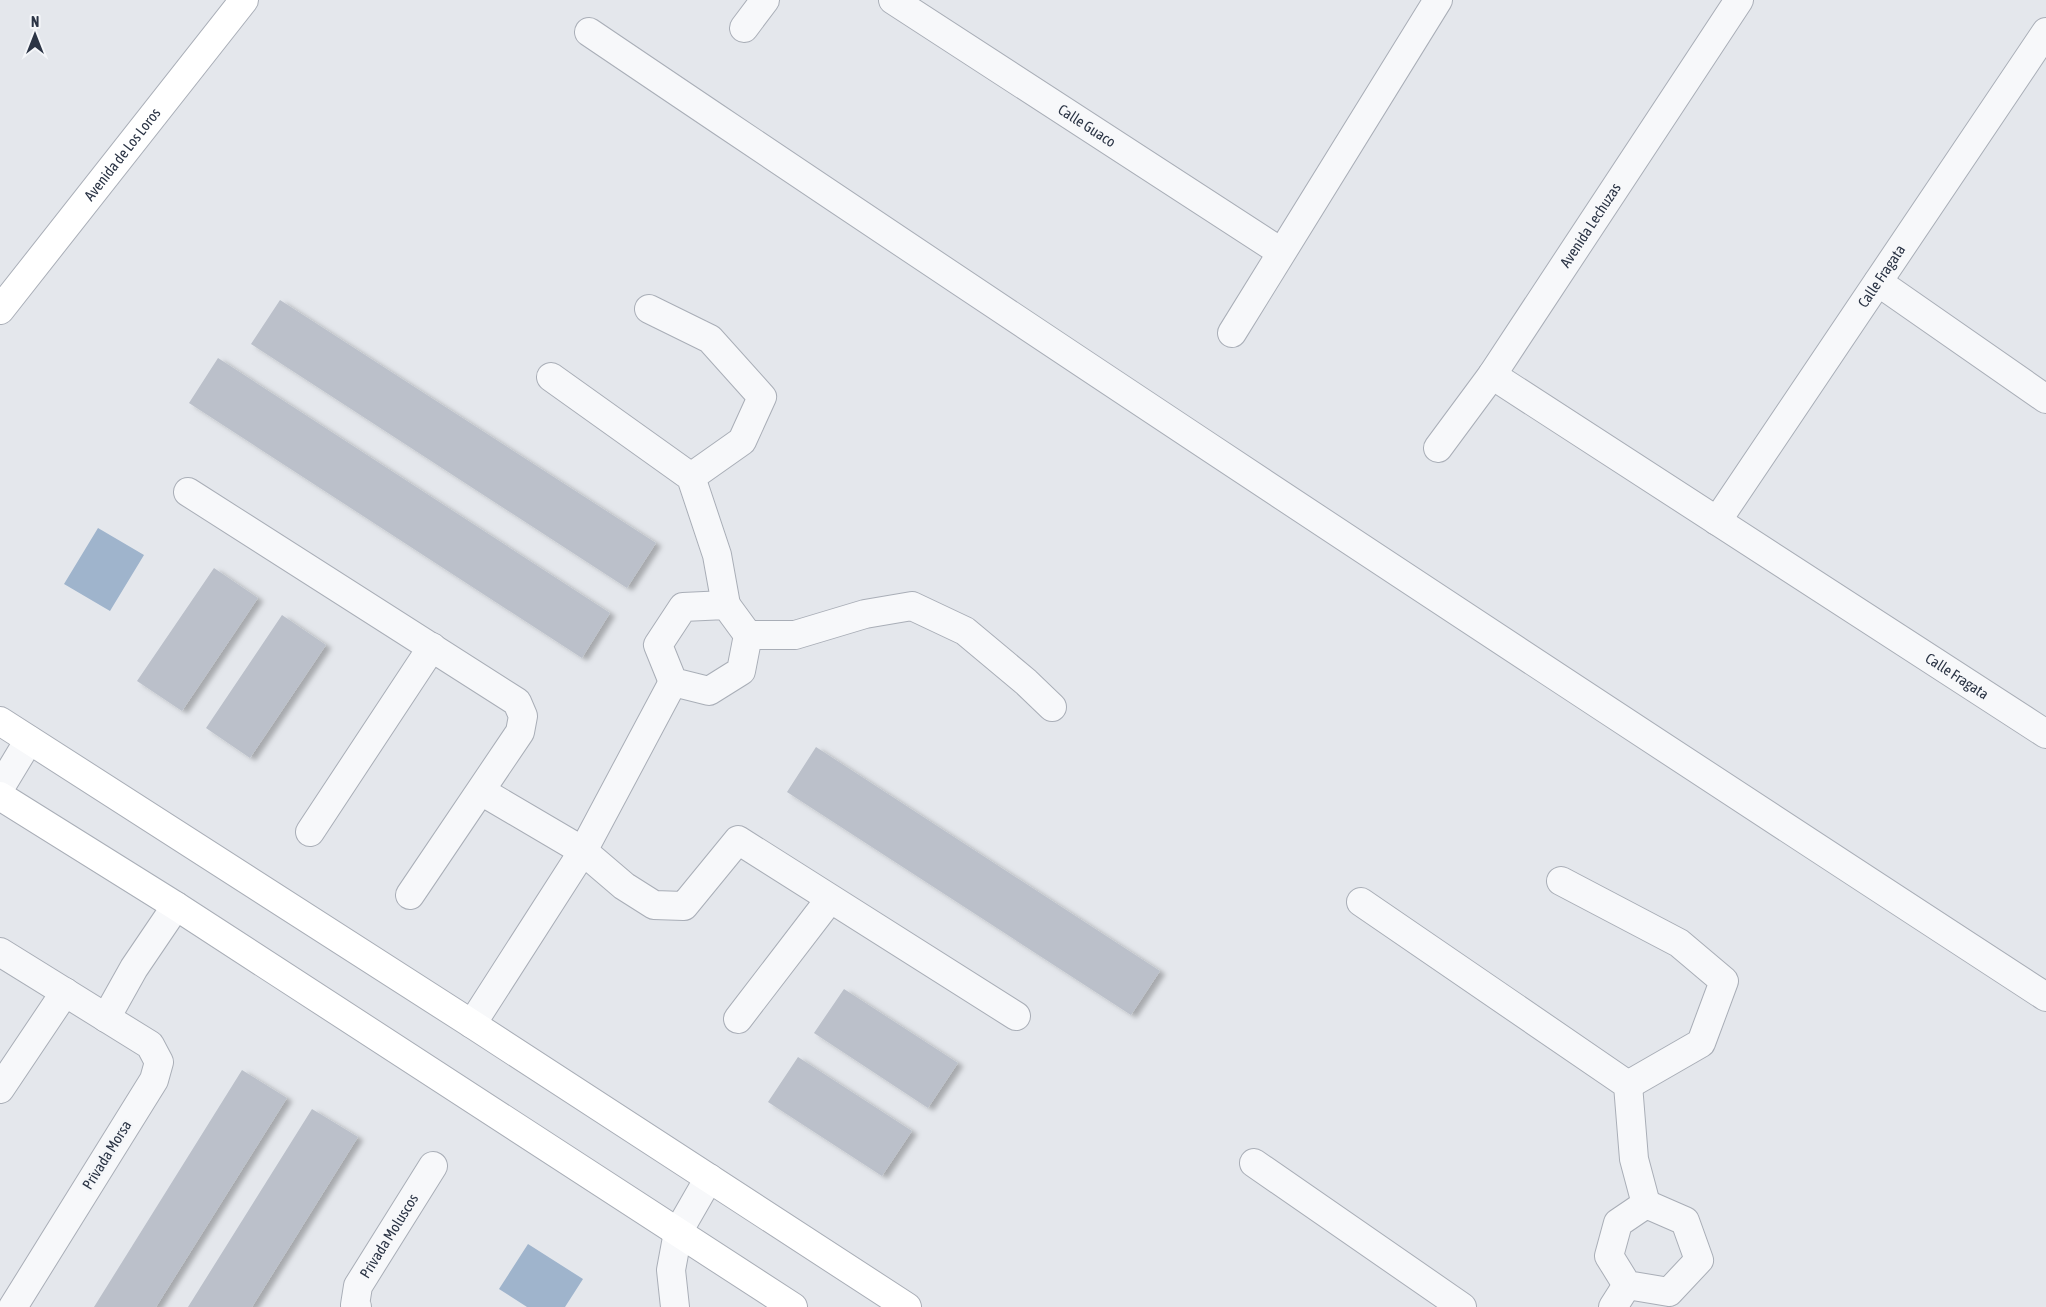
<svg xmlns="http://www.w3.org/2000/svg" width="2046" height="1307" font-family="'Asap Condensed',sans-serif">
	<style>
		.water { fill: #9fb4cc }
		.building { fill: #bbc0ca; filter: url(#shadow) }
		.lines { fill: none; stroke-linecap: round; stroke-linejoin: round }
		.minor-casing { stroke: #a9aeb7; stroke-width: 30 }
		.tertiary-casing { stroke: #a9aeb7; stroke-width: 30 }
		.secondary-casing { stroke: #a9aeb7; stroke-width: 30 }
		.minor { stroke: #f7f8fa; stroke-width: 28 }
		.tertiary { stroke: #f7f8fa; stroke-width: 28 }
		.secondary { stroke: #fff; stroke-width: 28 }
		.labels { text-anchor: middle; stroke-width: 5; stroke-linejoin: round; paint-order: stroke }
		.street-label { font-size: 15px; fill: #2b3445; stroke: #f4f6f9 }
	</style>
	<defs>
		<filter id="shadow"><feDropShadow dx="5.5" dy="3" stdDeviation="2.5" flood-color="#0004"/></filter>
	</defs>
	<rect width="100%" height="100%" fill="#e4e7ec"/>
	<path class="water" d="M98,528L144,555L110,611L64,584Z
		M528,1244L583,1279L565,1307H527L499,1289Z"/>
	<path class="building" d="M280,300L656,543L627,588L251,344Z
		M218,358L610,613L582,658L189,403Z
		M214,568L258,598L182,711L137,681Z
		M282,615L326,645L250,758L206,728Z
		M816,747L1160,971L1131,1015L787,792Z
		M844,989L958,1063L928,1108L814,1033Z
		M798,1057L912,1131L882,1176L768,1102Z
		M242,1070L287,1098L156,1307H94Z
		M312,1109L358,1137L252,1307H188Z"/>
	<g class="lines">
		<defs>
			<g id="minor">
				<path id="s1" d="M893,0L1281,252"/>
				<path d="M744,28L765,0"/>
				<path d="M589,32C1071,358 1558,679 2046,997"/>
				<path d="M1878,282L2046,399"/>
				<path d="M649,309L710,339L762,397L742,441L691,477"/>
				<path d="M1232,333L1438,0"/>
				<path id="s2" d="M1492,375L2046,734"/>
				<path d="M551,377L691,477L717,555L726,605"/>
				<path id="s3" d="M1438,448L1492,375L1739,0"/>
				<path d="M188,492L517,702L523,716L520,732L410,895"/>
				<path id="s4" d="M1717,521L2046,32"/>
				<path d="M726,605L748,635L741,671L709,691L673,682L658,645L683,607Z"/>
				<path d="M748,635H795L865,614L912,606L965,631L1026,682L1052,707"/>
				<path d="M481,791L583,851L624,886L654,905L684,906L738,840L1016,1016"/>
				<path d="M310,832L432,647"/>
				<path d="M1561,881L1679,943L1724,981L1701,1043L1628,1085"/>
				<path d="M1361,902L1628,1085L1634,1159L1646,1204"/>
				<path d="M0,952L150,1045L159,1062L154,1080L13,1307"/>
				<path d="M106,1018L134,968L176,906"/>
				<path d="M738,1019L830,899"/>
				<path d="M472,1024L583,851L673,682"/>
				<path d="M0,1089L65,992"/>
				<path d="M1254,1163L1462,1307"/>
				<path d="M1646,1204L1685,1221L1699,1260L1669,1292L1627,1285L1609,1256L1618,1223Z"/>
				<path id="s5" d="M357,1307L355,1305L358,1286L433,1166"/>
				<path d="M675,1307L671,1270L678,1232L709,1178"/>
				<path d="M1613,1307L1627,1285"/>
			</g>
			<path id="tertiary" d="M0,788L29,740"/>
			<g id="secondary">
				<path id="s6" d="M0,310L244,0"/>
				<path d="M0,721L472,1024L907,1307"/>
				<path d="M0,796L176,906L793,1307"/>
			</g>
		</defs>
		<use href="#minor" class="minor-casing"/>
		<use href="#tertiary" class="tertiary-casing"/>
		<use href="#secondary" class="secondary-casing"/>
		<use href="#minor" class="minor"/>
		<use href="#tertiary" class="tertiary"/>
		<use href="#secondary" class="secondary"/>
	</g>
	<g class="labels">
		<g class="street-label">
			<text dy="5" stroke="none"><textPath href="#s1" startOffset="231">Calle Guaco</textPath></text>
			<text dy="5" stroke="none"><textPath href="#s6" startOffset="198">Avenida de Los Loros</textPath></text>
			<text dy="5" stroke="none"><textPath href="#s3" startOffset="270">Avenida Lechuzas</textPath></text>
			<text dy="5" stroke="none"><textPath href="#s4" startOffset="295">Calle Fragata</textPath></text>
			<text dy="5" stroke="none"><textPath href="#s2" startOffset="554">Calle Fragata</textPath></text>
			<text transform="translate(107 1155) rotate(-58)" y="5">Privada Morsa</text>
			<text dy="5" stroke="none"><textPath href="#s5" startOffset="81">Privada Moluscos</textPath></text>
		</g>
	</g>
	<g transform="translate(35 35)" stroke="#f4f6f9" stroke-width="4" paint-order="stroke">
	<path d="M0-4L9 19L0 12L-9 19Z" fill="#2b3445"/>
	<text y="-8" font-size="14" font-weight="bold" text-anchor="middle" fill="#2b3445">N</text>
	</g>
</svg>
